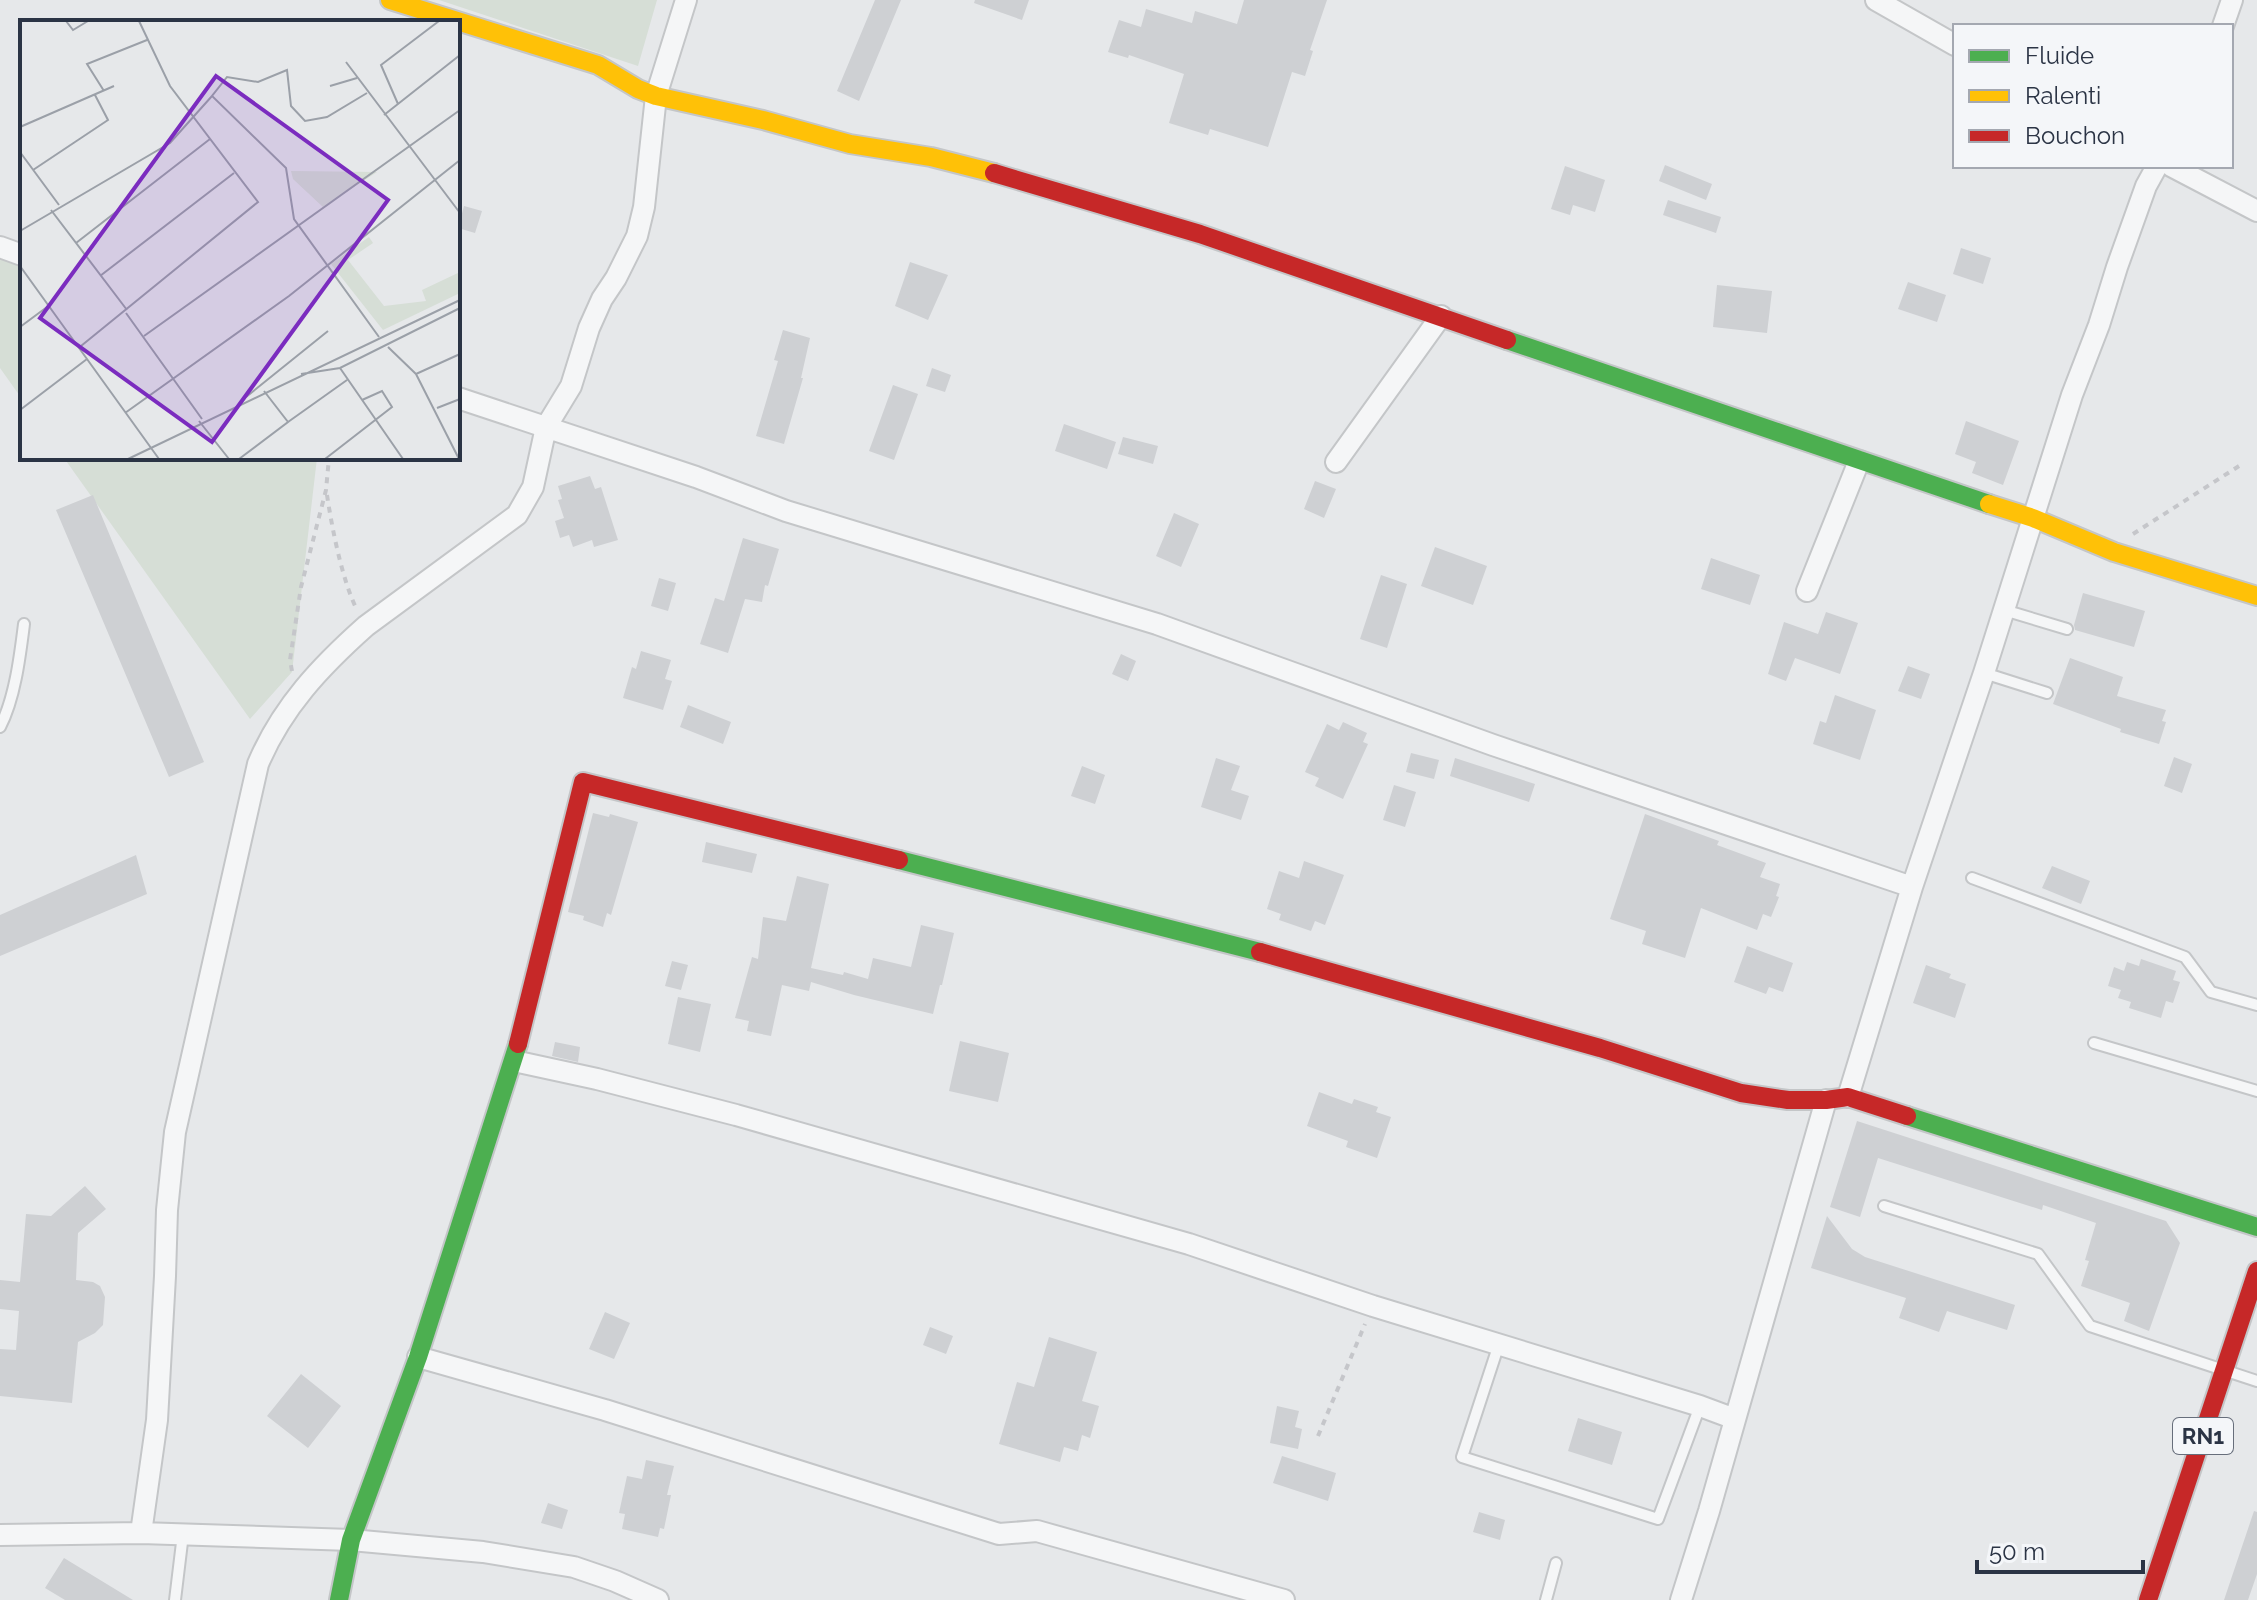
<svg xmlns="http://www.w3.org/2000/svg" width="2257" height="1600" font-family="Raleway,sans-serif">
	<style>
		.green { fill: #d6ded6 }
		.building { fill: #ced0d3 }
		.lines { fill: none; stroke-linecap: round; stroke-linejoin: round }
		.lane-casing { stroke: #c4c6c8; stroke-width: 14 }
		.street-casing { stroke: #c4c6c8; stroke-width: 24 }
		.fast-casing { stroke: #c4c6c8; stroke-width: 22 }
		.slow-casing { stroke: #c4c6c8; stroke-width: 22 }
		.jam-casing { stroke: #c4c6c8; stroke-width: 22 }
		.path { stroke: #c5c6ca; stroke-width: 4; stroke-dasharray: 6 6; stroke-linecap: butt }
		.lane { stroke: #f5f6f7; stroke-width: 10 }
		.street { stroke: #f5f6f7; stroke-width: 20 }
		.fast { stroke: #4caf50; stroke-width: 18 }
		.slow { stroke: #ffc107; stroke-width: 18 }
		.jam { stroke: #c62828; stroke-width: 18 }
		.labels { text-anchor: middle; stroke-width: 6; stroke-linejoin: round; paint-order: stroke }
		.shield { fill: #f4f6f9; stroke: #676e7b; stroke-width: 2 }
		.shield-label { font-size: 22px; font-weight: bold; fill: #2b3445 }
		.inset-road { fill: none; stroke: #9ba0a8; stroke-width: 2 }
		.view { fill: #7b2cbf; fill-opacity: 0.15; stroke: #7b2cbf; stroke-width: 4 }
		.inset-edge { fill: none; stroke: #2b3445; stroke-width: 4 }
	</style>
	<rect width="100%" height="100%" fill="#e6e8ea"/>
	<path class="green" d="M439,0H657L638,66Z
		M0,241L22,249V399L0,368Z
		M64,458H317L292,672L250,719Z"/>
	<path class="building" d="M875,0H901L859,101L837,91Z
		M975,0H1029L1022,20L974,3Z
		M1244,0H1327L1310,50L1313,51L1305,76L1292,72L1268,147L1210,129L1208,135L1169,123L1184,74L1129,55L1128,58L1108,52L1119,20L1141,27L1146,9L1192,23L1195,11L1237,24Z
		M1665,165L1712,184L1706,200L1659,181Z
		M1565,166L1605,180L1595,212L1573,205L1570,215L1551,209Z
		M1668,200L1721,217L1716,233L1663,215Z
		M464,206L482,211L475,233L458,228Z
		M1961,248L1991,258L1983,284L1953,274Z
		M910,262L948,275L928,320L895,306Z
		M1908,282L1946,295L1937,322L1898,309Z
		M1717,285L1772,291L1767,333L1713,327Z
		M783,330L810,338L801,378H803L784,444L756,436L778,361L774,360Z
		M932,368L951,375L945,392L926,386Z
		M893,385L918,394L894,460L869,451Z
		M1966,421L2019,441L2003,485L1972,473L1976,462L1955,454Z
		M1064,424L1116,442L1107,469L1055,451Z
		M1123,437L1158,446L1153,464L1118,454Z
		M590,476L595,489L601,487L618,540L594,547L592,540L573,547L569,535L560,538L555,521L564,518L558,500L562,499L558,486Z
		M1315,481L1336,489L1324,518L1304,509Z
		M93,495L204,762L169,777L56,510Z
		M1174,513L1199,524L1181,567L1156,556Z
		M743,538L779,549L768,586L765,585L762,602L745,599L728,653L700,644L715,598L724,601Z
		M1435,547L1487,566L1473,605L1421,586Z
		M1711,558L1760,575L1750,605L1701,589Z
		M1381,575L1407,584L1387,648L1360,639Z
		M659,578L676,583L668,611L651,606Z
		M2083,593L2145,611L2134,647L2075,630L2074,625Z
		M1826,612L1858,623L1840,674L1795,658L1786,681L1768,674L1784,622L1818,634Z
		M641,651L671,660L665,679L672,681L663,710L623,698L632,667L636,669Z
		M1121,654L1136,661L1128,681L1112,674Z
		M2070,658L2123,677L2117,696L2166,710L2162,721L2166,722L2159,744L2120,732L2121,729L2053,704Z
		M1908,666L1930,674L1921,699L1898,691Z
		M1835,695L1876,710L1860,760L1813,744L1820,721L1826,723Z
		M688,705L731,722L723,744L680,727Z
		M1343,722L1367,733L1363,742L1368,744L1343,799L1315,786L1319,778L1305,772L1327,724L1339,730Z
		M1411,753L1439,760L1434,779L1406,772Z
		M2174,757L2192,764L2182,793L2164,786Z
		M1216,758L1240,766L1231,790L1249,796L1241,820L1201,807Z
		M1455,758L1535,784L1529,802L1450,776Z
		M1082,766L1105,775L1095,804L1071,796Z
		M1394,785L1416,792L1405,827L1383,820Z
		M593,813L609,817L610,814L638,822L611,915L607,913L603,927L583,920L584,916L568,912Z
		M1645,814L1719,841L1717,845L1766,863L1760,877L1780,884L1776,896L1779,897L1771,917L1763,914L1757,930L1701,908L1685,958L1642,944L1646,931L1610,919Z
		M706,842L757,854L752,873L702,862Z
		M136,855L147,894L0,956V915Z
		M1304,861L1344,875L1325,925L1315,921L1311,931L1279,920L1281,914L1267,909L1279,871L1299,878Z
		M2052,866L2090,881L2081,904L2042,888Z
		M797,876L829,884L811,968L843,975L844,972L868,979L873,958L911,967L921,925L954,933L942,985H940L933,1014L854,995L811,982L809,991L782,985L771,1036L747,1031L749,1021L735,1018L752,957L758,959L763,917L786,921Z
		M1747,946L1793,963L1783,992L1769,987L1766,994L1734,982Z
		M2141,959L2176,971L2173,980L2180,982L2173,1003L2166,1001L2161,1018L2129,1008L2131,1002L2118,998L2121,990L2108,986L2114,967L2124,971L2127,962L2139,966Z
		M672,961L688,965L681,990L665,986Z
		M1926,965L1951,974L1949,978L1966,984L1955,1018L1913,1003Z
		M678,997L711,1004L700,1052L668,1044Z
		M960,1041L1009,1053L998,1102L949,1091Z
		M555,1042L580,1047L578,1062L552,1056Z
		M1319,1092L1352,1104L1354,1099L1378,1107L1376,1112L1391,1117L1377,1158L1346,1147L1348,1141L1307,1126Z
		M1857,1121L2166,1221L2180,1243L2149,1331L2124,1321L2130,1303L2081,1286L2089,1261L2085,1260L2096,1223L2043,1205L2042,1210L1878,1158L1860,1217L1830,1207Z
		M85,1186L106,1209L78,1233L76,1280L93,1282L100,1286L105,1297L103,1325L95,1333L78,1342L72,1403L0,1396V1349L16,1350L19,1311L0,1309V1280L20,1282L26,1214L51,1216Z
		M1827,1216L1852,1249L1865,1257L2015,1305L2007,1330L1947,1311L1939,1332L1899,1318L1906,1298L1811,1268Z
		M605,1312L630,1323L614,1359L589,1349Z
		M930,1327L953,1336L946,1354L923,1345Z
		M1049,1337L1097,1352L1082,1401L1099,1406L1090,1438L1082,1435L1078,1451L1064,1447L1060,1462L999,1444L1017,1382L1034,1387Z
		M301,1374L341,1406L308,1448L267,1416Z
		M1277,1406L1299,1411L1295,1427L1302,1429L1298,1449L1270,1443Z
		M1578,1418L1622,1432L1612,1465L1568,1451Z
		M1282,1456L1336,1473L1328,1501L1273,1483Z
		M646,1460L674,1466L667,1495H671L664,1529L660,1528L658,1537L622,1529L625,1514L619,1513L627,1476L642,1479Z
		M548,1503L568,1510L562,1529L541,1523Z
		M2254,1511L2257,1512V1574L2248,1600H2224Z
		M1479,1512L1505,1520L1500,1540L1473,1532Z
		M64,1558L133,1600H65L45,1588Z"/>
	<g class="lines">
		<defs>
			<path id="lane" d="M2004,610L2067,629
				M1984,673L2047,693
				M0,727C15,698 20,656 24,624
				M1972,878L2185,957L2211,992L2257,1005
				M2094,1043L2257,1091
				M1884,1206L2038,1254L2090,1326L2257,1381
				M1499,1344L1462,1457L1658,1519L1700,1406
				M175,1600L183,1534
				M1546,1600L1556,1563"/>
			<path id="street" d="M1876,0L1955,45
				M2223,26L2232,0
				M2171,166L2257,211
				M0,247L22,255
				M458,398L696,477L786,511L1157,624L1493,745L1912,887
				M1336,462L1441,316
				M1807,591L1859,461
				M514,1061L597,1079L736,1115L1189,1244L1373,1306L1700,1406L1735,1419
				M1848,1097L1912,887L1984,673L2072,395L2099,325L2117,267L2146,186L2157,166
				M418,1357L605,1410L999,1534L1037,1531L1284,1600
				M141,1533L351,1540L483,1552L574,1567L615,1581L658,1600
				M0,1535L141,1533L157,1420L165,1276L167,1210L175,1132L258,764C282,707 321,666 366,626L517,515L533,487L546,427L571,386L589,328L602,299L616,278L637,236L644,207L656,96L686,0
				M1681,1600L1709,1511L1826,1100"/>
			<path id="fast" d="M1507,340L1989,504
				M899,860L1260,952
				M1907,1116L2257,1227
				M339,1600L351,1540L418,1357L518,1044"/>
			<path id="slow" d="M390,0L598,65L638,89L656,96L763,120L850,144L931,157L994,173
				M1989,504L2033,518L2114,552L2257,596"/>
			<path id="jam" d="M994,173L1200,234L1507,340
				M1260,952L1600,1048L1741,1093L1788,1100H1826L1848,1097L1907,1116
				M518,1044L583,782L899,860
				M2148,1600L2257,1271"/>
		</defs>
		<use href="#lane" class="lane-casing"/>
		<use href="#street" class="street-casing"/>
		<use href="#fast" class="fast-casing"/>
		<use href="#slow" class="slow-casing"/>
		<use href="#jam" class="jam-casing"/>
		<path class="path" d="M327,495C332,528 342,580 357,610
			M2133,534L2239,466
			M292,671L290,660L301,587L326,490L329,458
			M1318,1436L1365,1324"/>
		<use href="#lane" class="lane"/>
		<use href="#street" class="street"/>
		<use href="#fast" class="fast"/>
		<use href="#slow" class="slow"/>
		<use href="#jam" class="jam"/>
	</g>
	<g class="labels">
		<rect class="shield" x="2173" y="1418" width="60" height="36" rx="6"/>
		<g class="shield-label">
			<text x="2203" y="1444">RN1</text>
		</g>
	</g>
	<g transform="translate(20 20)">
		<rect width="440" height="440" fill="#e6e8ea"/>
		<path d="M271,151L357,152L303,187L273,159ZM349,217L353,223L328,240L364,286L406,281L402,270L440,252V273L363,310L311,244Z" fill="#d6ded6"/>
		<path class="inset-road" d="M46,1L53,10L68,1M326,42L440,193M310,66L337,58M84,71L67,44L127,20M347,73L307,97L285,101L271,86L267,50L238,62L207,57L192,76L266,148L274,199L359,317M378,84L361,45L419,1M364,95L440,35M0,107L94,66M0,132L39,185M13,150L88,100L75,75M31,190L107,290M0,211L150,123L192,76M56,223L190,119M0,246L139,439M80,256L214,153M106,293L182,399M0,307L27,287M124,316L440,90M61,326L238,182L150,66L119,1M368,327L396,354L440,334M320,348L383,439M281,354L320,348L440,288M396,354L439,439M226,377L308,311M417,388L440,379M0,390L67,339M105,393L269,276L440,140M179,401L209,439M268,402L327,360M108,439L440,280M219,439L268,402L244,371M305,439L372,387L362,371L342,380"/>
		<path class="view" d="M196,56L368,180L192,422L20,298Z"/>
		<rect width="440" height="440" class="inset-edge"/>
	</g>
	<rect x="1953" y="24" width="280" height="144" fill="#f4f6f9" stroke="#a4a8b1" stroke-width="2"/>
	<rect x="1969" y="50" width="40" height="12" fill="#4caf50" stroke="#a4a8b1" stroke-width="2"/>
	<text x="2025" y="64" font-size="24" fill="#2b3445">Fluide</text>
	<rect x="1969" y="90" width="40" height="12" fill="#ffc107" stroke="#a4a8b1" stroke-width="2"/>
	<text x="2025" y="104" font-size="24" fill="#2b3445">Ralenti</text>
	<rect x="1969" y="130" width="40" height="12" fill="#c62828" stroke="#a4a8b1" stroke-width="2"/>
	<text x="2025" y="144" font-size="24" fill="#2b3445">Bouchon</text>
	<path d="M1977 1560v12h166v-12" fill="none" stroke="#2b3445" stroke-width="4"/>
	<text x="1989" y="1560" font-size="24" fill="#2b3445" stroke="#f4f6f9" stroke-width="6" paint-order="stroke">50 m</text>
</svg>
